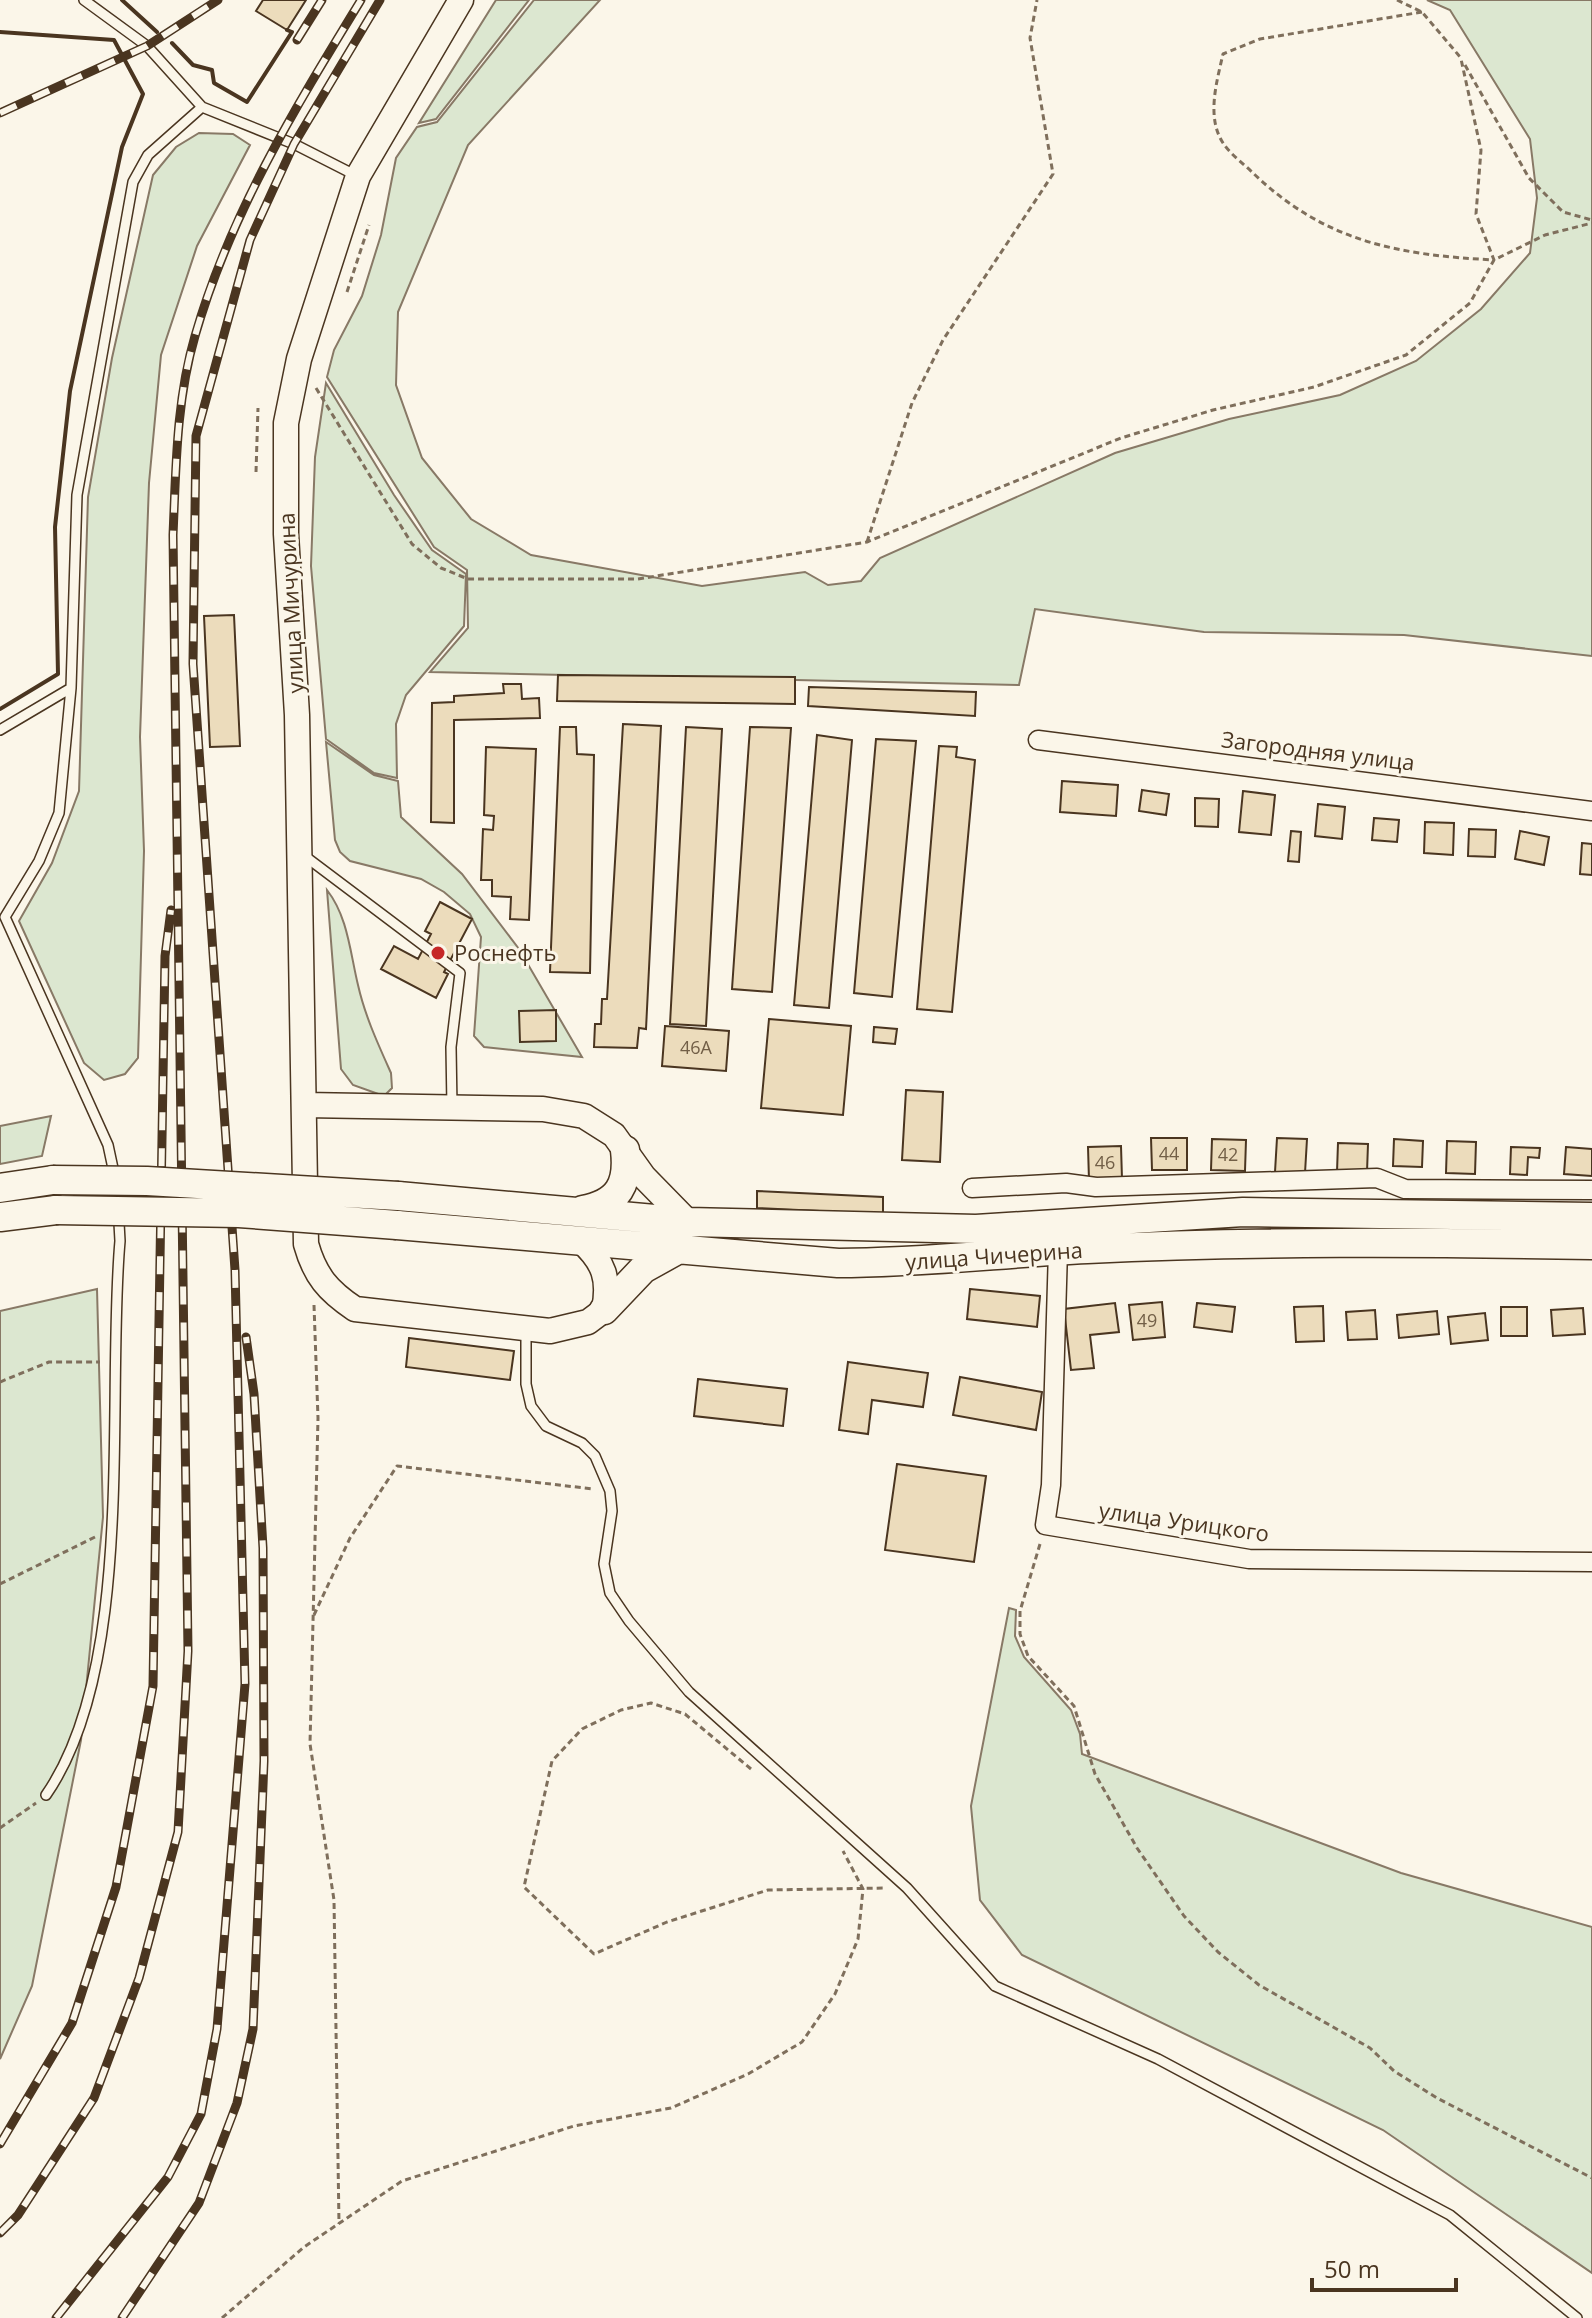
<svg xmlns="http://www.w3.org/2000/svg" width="1592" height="2318" font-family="'Open Sans',sans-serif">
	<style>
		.green { fill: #dce7d0; stroke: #887966; stroke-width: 2 }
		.building { fill: #ecdcbc; stroke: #4a3520; stroke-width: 2 }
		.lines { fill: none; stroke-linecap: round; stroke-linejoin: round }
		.service-casing { stroke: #4a3520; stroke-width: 12 }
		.minor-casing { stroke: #4a3520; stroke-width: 21 }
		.secondary-casing { stroke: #4a3520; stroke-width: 27 }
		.primary-casing { stroke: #4a3520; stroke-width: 31 }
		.path { stroke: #7f6f5c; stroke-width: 3; stroke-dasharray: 6 4; stroke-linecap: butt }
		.service { stroke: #fbf6e9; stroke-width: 9 }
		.minor { stroke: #fbf6e9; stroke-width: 18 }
		.secondary { stroke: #fbf6e9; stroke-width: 24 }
		.primary { stroke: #fbf6e9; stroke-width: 28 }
		.rail-casing { stroke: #4a3520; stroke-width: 9 }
		.rail { stroke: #fbf6e9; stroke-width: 6; stroke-dasharray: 18; stroke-linecap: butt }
		.primary-bridge-casing { stroke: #4a3520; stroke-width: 31; stroke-linecap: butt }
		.primary-bridge { stroke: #fbf6e9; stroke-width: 28 }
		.wall { stroke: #4a3520; stroke-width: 4 }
		.poi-dot { fill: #c62828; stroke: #fbf6e9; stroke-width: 3 }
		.labels { text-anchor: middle; stroke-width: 6; stroke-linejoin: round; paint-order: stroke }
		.number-label { font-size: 18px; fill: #725f47 }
		.street-label { font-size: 22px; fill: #4a3520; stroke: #fbf6e9 }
		.poi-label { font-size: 22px; fill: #4a3520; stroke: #fbf6e9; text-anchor: start }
	</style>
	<rect width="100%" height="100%" fill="#fbf6e9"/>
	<path class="green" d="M496,0H529L436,119L419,123Z
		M534,0H600L468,145L398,312L396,385L422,458L471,519L531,555L702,586L805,572L828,585L861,581L880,558L1115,453L1229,419L1340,395L1416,361L1481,309L1530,253L1537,198L1530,139L1450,10L1427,0H1592V656L1404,635L1204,632L1035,609L1019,685L430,672L468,628L467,570L434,547L327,377L334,350L362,296L381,235L396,158L417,127L437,122Z
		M199,133L233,134L250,145L197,246L161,355L149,483L140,737L144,851L138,1058L125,1074L104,1080L84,1063L19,921L52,863L79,791L88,497L112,358L153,175L176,147Z
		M326,383L394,495L432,550L466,574L464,626L406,695L396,724L397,778L374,773L326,739L311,566L315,457Z
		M326,742L374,775L398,781L401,817L462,874L519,949L582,1057L484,1047L474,1036L481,937L470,914L444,892L421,879L350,861L340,852L335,840Z
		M327,890C348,917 350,952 358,985C365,1016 378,1044 391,1073L392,1088L384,1096L353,1085L341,1069Z
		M51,1116L42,1156L0,1164V1126Z
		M97,1289L103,1517L81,1740L32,1986L0,2059V1311Z
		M1009,1608L1016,1610L1015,1636L1024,1657L1071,1710L1080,1734L1082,1754L1401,1873L1592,1927V2273L1383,2130L1022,1955L980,1900L971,1806Z"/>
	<path class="building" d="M263,0H306L287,30L256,11Z
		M234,615L240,746L210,747L204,616Z
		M558,675L795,677V704L557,701Z
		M503,684H521L522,699L539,698L540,718L454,720V823L431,822L432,703L454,702V696L504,693Z
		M809,687L976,692L975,716L808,706Z
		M623,724L661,726L646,1029L639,1028L637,1048L594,1047L595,1024H601L602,999H607Z
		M560,727H576L577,754L594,755L590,973L550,972Z
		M686,727L722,729L706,1026L670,1024Z
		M750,727L791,728L772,992L732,989Z
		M817,735L852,740L829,1008L794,1005Z
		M876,739L916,741L892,997L854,993Z
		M939,746L957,747L956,757L975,760L952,1012L917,1009Z
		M486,747L536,749L529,920L510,919L511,897L492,896V880H481L483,829L493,830L494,816L484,815Z
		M1062,781L1118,785L1116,816L1060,812Z
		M1142,790L1169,794L1166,815L1139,811Z
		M1243,791L1275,795L1271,835L1239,832Z
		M1195,798L1219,799L1218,827L1195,826Z
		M1318,804L1345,807L1342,839L1315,836Z
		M1374,818L1399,820L1397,842L1372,840Z
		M1425,822L1454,823L1453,855L1424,853Z
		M1469,829L1496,830L1495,857L1468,856Z
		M1291,831L1301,832L1299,862L1288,861Z
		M1520,831L1549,837L1544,865L1515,859Z
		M1582,843L1592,844V875L1580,874Z
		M440,902L472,919L444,972L448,974L436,998L381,969L394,946L418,959L431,934L425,931Z
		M556,1010V1041L520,1042L519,1011Z
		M769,1019L851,1026L843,1115L761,1108Z
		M665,1026L729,1031L726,1071L662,1066Z
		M874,1027L897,1029L895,1044L873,1042Z
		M906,1090L943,1092L940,1162L902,1160Z
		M1151,1138H1187V1170H1152Z
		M1277,1138L1307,1139L1305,1173L1275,1172Z
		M1212,1139L1246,1140L1245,1171L1211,1170Z
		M1394,1139L1423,1141L1422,1167L1393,1166Z
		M1447,1141L1476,1142L1475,1174L1446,1173Z
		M1338,1143L1368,1144L1367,1172H1337Z
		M1121,1146L1122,1179L1089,1180L1088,1147Z
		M1511,1147L1540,1148L1539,1158L1528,1157L1527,1175L1510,1174Z
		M1566,1147L1592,1149V1176L1564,1174Z
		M757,1191L883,1197V1214L757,1208Z
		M970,1289L1040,1296L1037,1327L967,1319Z
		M1162,1302L1165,1337L1133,1340L1129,1305Z
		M1115,1303L1119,1332L1090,1335L1094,1368L1071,1370L1064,1309Z
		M1197,1303L1235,1307L1232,1332L1194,1327Z
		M1323,1306L1324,1341L1296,1342L1294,1307Z
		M1501,1307H1527V1336H1501Z
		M1583,1308L1585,1334L1553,1336L1551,1310Z
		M1375,1310L1377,1339L1348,1340L1346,1312Z
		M1437,1311L1439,1334L1399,1338L1397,1315Z
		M1485,1313L1488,1340L1451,1344L1448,1317Z
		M409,1338L514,1351L510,1380L406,1367Z
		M848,1362L928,1373L923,1407L872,1400L868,1434L839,1430Z
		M960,1377L1042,1392L1036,1430L953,1415Z
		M698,1379L787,1389L783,1426L694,1416Z
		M897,1464L986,1476L974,1562L885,1550Z"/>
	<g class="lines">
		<defs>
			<path id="service" d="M84,0L147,46L202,107L294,144L355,175
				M0,730L71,688
				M302,854L460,973L451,1047L452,1107
				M526,1331V1384L531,1406L546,1426L582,1443L595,1456L610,1491L612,1511L604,1564L610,1593L629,1621L689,1692L907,1888L995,1986L1158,2059L1450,2215L1577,2318
				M46,1795C137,1664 106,1398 120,1241L117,1187L108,1145L5,917L39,861L59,813L71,688L77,495L133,182L148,155L202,107"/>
			<path id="minor" d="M1038,740L1592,811
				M972,1188L1066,1183L1096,1187L1377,1178L1405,1189L1592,1190
				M1058,1250L1051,1485L1045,1525L1249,1559L1592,1562"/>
			<path id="secondary" d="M461,0L358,176L299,359L286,423V534L297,715L306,1244C315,1276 328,1291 355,1309L550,1331L588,1322L604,1310C610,1279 604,1262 581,1241
				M305,1105L543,1109L584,1116L614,1135L644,1177L688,1222"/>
			<path id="primary" d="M0,1188L53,1180
				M398,1196L688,1222L976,1229L1243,1212L1592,1217
				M583,1210C619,1203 629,1184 625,1150
				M0,1217L56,1210
				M397,1225L838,1263C921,1263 1003,1253 1087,1249C1255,1241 1423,1242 1592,1245
				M604,1310L643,1269L679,1249"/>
		</defs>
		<use href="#service" class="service-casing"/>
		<use href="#minor" class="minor-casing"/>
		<use href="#secondary" class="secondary-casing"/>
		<use href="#primary" class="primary-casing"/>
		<path class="path" d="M1397,0L1422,12L1461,58
			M1422,12L1260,39L1223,54C1217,81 1206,117 1223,143C1230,154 1244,164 1253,173C1325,242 1398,255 1494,260L1476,214L1481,150L1461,59
			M1465,65L1529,178L1563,212L1592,220
			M347,292L369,225
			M316,388L412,544L441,568L468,579H638L867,542L1121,438L1213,410L1314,387L1406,355L1470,303L1494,260L1545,235L1592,223
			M256,472L258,408
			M867,542L912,403L943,340L1053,174L1030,38L1037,0
			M314,1305L318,1418L310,1744L334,1900L339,2224
			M0,1382L49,1362H100
			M1040,1544L1020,1611V1634L1028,1656L1074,1706L1095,1774L1137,1848L1184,1916L1218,1952L1259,1985L1370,2048L1394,2071L1437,2098L1592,2178
			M0,1584L97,1536
			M314,1615L350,1538L397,1466L593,1489
			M751,1769L685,1714L651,1703L621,1710L582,1729L552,1761L524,1887L594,1954L667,1922L768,1890L885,1888
			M0,1828L36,1803
			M222,2318L304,2247L402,2181L574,2126L671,2108L748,2074L802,2042L835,1994L858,1939L863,1889L843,1851"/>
		<use href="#service" class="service"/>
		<use href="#minor" class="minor"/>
		<use href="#secondary" class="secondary"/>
		<use href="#primary" class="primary"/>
		<defs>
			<path id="rail" d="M297,40L322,0
				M0,113L147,46L218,0
				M0,2144L72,2023L116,1887L153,1686L165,956L171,910
				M0,2233L18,2215L94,2098L139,1978L178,1832L188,1651L173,535C176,469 176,401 195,336C230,214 295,108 361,0
				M56,2318L168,2177L201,2114L217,2029L245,1684L235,1270L193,664L196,436L250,240L294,144L380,0
				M122,2318L199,2203L237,2103L253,2029L264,1761L263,1548L254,1394L246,1337"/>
		</defs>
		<use href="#rail" class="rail-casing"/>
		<use href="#rail" class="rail"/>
		<defs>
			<path id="primary-bridge" d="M53,1180L147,1181L398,1196
				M56,1210L239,1213L397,1225"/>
		</defs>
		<use href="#primary-bridge" class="primary-bridge-casing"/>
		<use href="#primary-bridge" class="primary-bridge"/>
		<path class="wall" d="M122,0L157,32
			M0,32L114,40L143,94L122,147L70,391L55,527L58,674L0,709
			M172,43L193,65L212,70L214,83L247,102L292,32L287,30"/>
	</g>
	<circle class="poi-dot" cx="438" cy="953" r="8"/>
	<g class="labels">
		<g class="number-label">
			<text x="696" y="1054">46А</text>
			<text x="1169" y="1160">44</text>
			<text x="1228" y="1161">42</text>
			<text x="1105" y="1169">46</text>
			<text x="1147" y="1327">49</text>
		</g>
		<g class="street-label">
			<text transform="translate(291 603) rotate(-93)" y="8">улица Мичурина</text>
			<text transform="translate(1318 751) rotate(7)" y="8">Загородняя улица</text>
			<text transform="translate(994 1256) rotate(-4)" y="8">улица Чичерина</text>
			<text transform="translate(1184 1522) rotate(8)" y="8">улица Урицкого</text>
		</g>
		<g class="poi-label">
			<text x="454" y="961">Роснефть</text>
		</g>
	</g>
	<path d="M1312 2278v12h144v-12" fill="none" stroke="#4a3520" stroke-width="4"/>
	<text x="1324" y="2278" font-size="24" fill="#4a3520" stroke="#fbf6e9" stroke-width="6" paint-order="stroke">50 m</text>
</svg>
